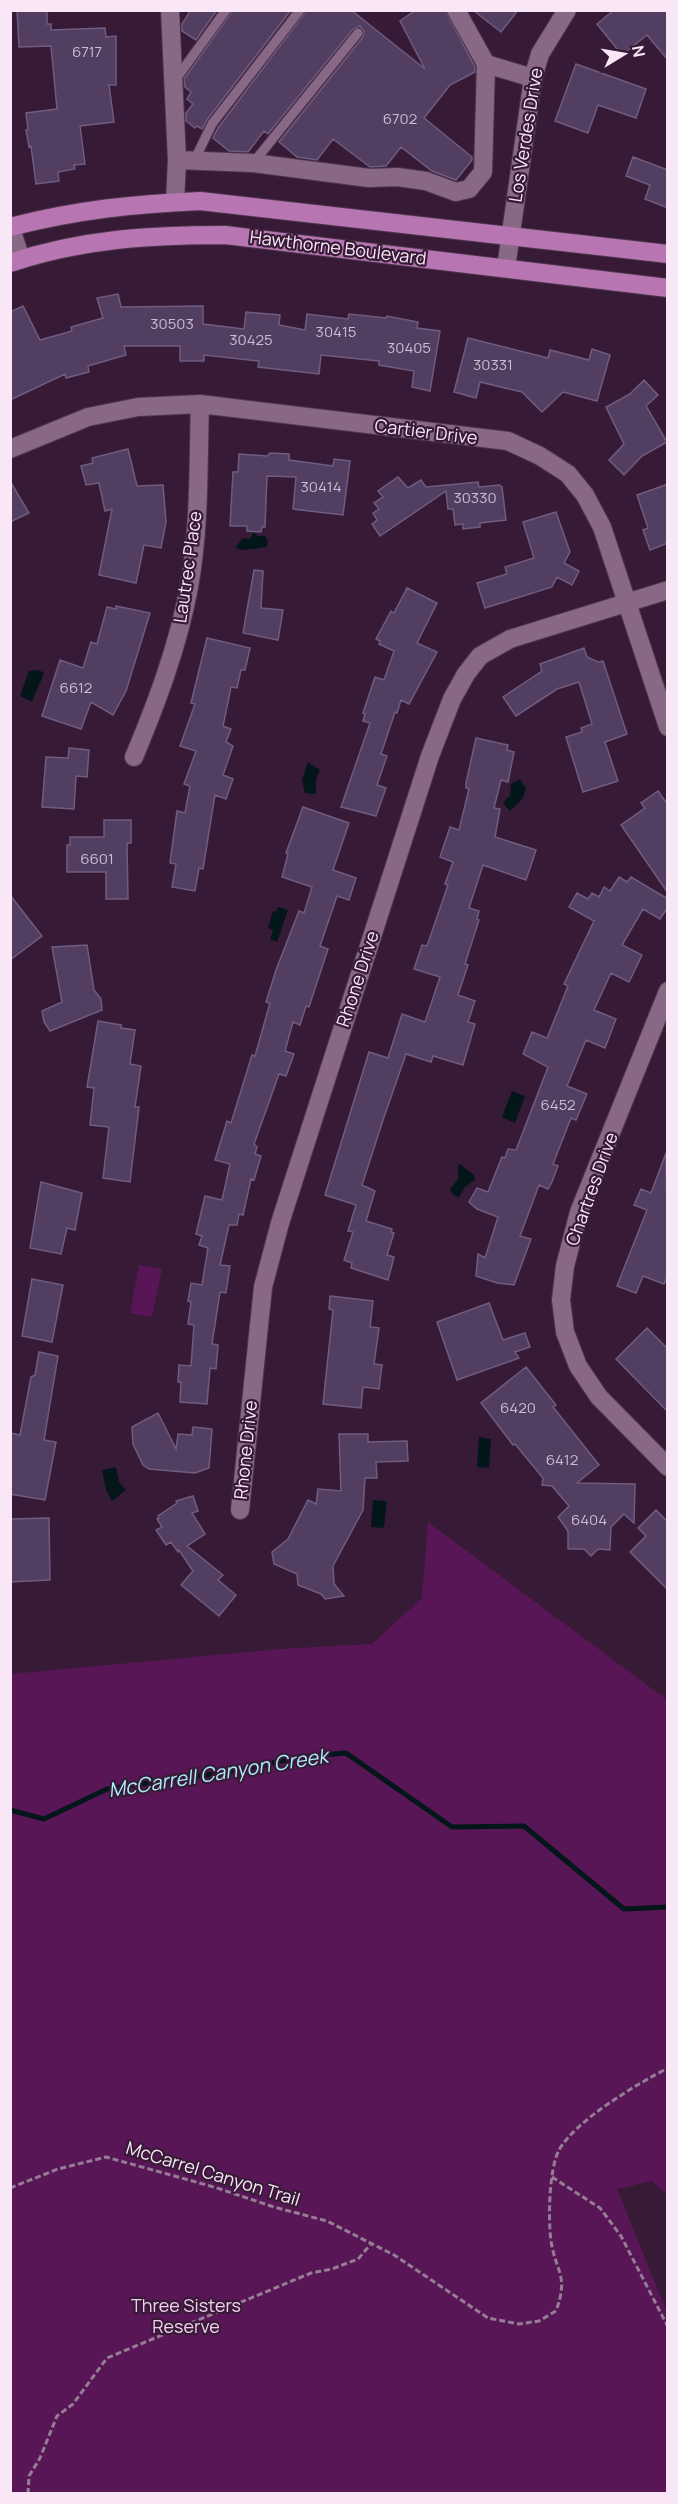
<svg xmlns="http://www.w3.org/2000/svg" width="678" height="2504" font-family="Manrope,sans-serif">
	<style>
		.green { fill: #591657 }
		.water { fill: #031619 }
		.lines { fill: none; stroke-linecap: round; stroke-linejoin: round }
		.stream { stroke: #031619; stroke-width: 5 }
		.building { fill: #513e60; stroke: #705c80; stroke-width: 1.5 }
		.lane-casing { stroke: #4e364d; stroke-width: 11 }
		.street-casing { stroke: #4e364d; stroke-width: 20 }
		.primary-casing { stroke: #4e364d; stroke-width: 20 }
		.path { stroke: #957d94; stroke-width: 3; stroke-dasharray: 6 3; stroke-linecap: butt }
		.lane { stroke: #896886; stroke-width: 9 }
		.street { stroke: #896886; stroke-width: 18 }
		.primary { stroke: #b775b2; stroke-width: 18 }
		.labels { text-anchor: middle; stroke-width: 4.5; stroke-linejoin: round; paint-order: stroke }
		.number-label { font-size: 15px; fill: #cfbcd1 }
		.street-label { font-size: 18px; fill: #f9e6f7; stroke: #371b36 }
		.park-label { font-size: 18px; fill: #f5ccf1; stroke: #371b36 }
		.water-label { font-size: 20px; font-style: italic; fill: #abecf8; stroke: #371b36 }
	</style>
	<rect width="100%" height="100%" fill="#371b36"/>
	<path class="green" d="M139,1265L162,1269L152,1317L130,1313Z
		M428,1522L667,1700V2195L652,2181L617,2189L667,2312V2493H11V1674L280,1649L372,1644L422,1598Z"/>
	<path class="water" d="M253,532L258,536H265L268,541L267,547L243,550L235,548L243,538L250,539Z
		M39,670L44,673L32,702L20,696L29,671Z
		M308,762L320,770L316,779V794L305,793L302,780Z
		M520,779L526,788L523,798L510,811L503,803L510,795L511,784Z
		M278,907L288,910L277,942L270,939L273,930L268,928L273,911L276,912Z
		M512,1091L525,1096L515,1123L502,1117Z
		M460,1164L474,1175L475,1180L465,1187L459,1197L453,1195L450,1189L458,1179V1166Z
		M479,1437L491,1439L489,1468L477,1467Z
		M116,1467L119,1482L126,1490L112,1501L106,1490L102,1470Z
		M373,1500L387,1501L384,1528L371,1527Z"/>
	<g class="lines">
		<path class="stream" d="M10,1810L44,1819L107,1789L241,1770L299,1757L346,1753L452,1827L524,1826L624,1909L668,1907"/>
	</g>
	<path class="building" d="M17,10H47V24H51V30L105,28L106,37L116,36V85H109L114,122L80,126L85,164L74,165L75,169L58,172L59,181L36,184L31,146L29,147L26,130L28,129L26,113L57,109L51,46L19,47Z
		M191,10H217L196,40L182,31V24Z
		M233,10H291L207,120L202,129L197,126L195,128L186,121V113L193,104L187,99L191,92L185,87L184,79Z
		M307,10H351L425,69L400,21L416,10H445L475,67V72L450,85L424,118L472,157V160L456,180L432,171L401,147L386,166L370,167L333,139L317,160L297,157L279,142L363,37L364,31L360,26L353,29L268,134L264,131L248,152L229,151L213,138L218,128Z
		M473,10H518L501,32Z
		M614,10H668V60L647,35L622,55L597,24Z
		M576,64L646,89L636,118L598,105L588,133L555,121Z
		M633,157L668,170V208L645,199L650,185L626,176Z
		M118,294L121,307L203,306V324L244,329L246,312L280,315L279,325L305,330L307,314L348,319L349,314L386,318L387,316L418,322L417,328L440,331L430,391L412,387L414,371L379,365V361L321,355L319,374L258,367L259,361L204,355V361H180V346H124L126,355L88,366L89,372L66,378L65,374L10,400V312L23,306L40,340L72,331L71,327L103,318L97,298Z
		M468,338L548,358L550,350L589,360L592,349L610,355L597,401L563,392L542,412L522,392L480,382L476,398L454,392Z
		M644,380L658,395L646,406L667,442L642,456L624,475L609,460L624,444L606,407L630,394Z
		M128,449L137,486L163,485L166,522L161,548L144,545L136,583L99,575L112,509L105,511L99,483L86,485L81,466L93,463L92,458Z
		M270,453L289,454V460L333,466L334,459L350,461L343,515L293,509L296,477L267,476L265,527H262L261,532L247,531V526H230L233,472H238L239,454L267,456Z
		M398,477L408,488L421,480L426,487L478,482L479,487L499,485L502,487L506,520L480,523V527L463,529V524L455,525L453,509H448L446,491L380,536L372,524L377,520L373,513L379,509L374,503L383,497L378,491Z
		M10,481L29,513L10,522Z
		M668,484V543L650,550L643,530L648,528L637,495Z
		M556,512L570,552L564,563L579,571L572,585L557,577L552,587L485,608L477,583L507,574L505,567L534,558L523,522Z
		M254,570L263,571L261,608L283,610L278,640L243,633Z
		M407,588L437,603L417,643L437,652L409,704L401,700L397,713L395,712L381,754L387,756L377,785L386,788L376,816L341,807L370,723L363,721L365,714L363,713L375,677L384,680L394,651L379,644L380,641L376,639L391,611L394,613Z
		M116,606L150,613L126,691L113,715L91,702L81,729L42,716L60,660L83,668L91,642L97,644L107,607L116,609Z
		M207,638L250,648L245,670H241L237,688L231,687L223,726L231,729L226,742L233,746L223,775L233,779L226,799L215,795L203,869L199,868L195,891L172,887L176,864L170,863L177,811L185,813L190,786L184,784L196,751L180,746L195,704L191,703Z
		M584,648L587,657L598,662L603,661L627,734L605,742L618,781L583,792L566,737L582,732L581,728L592,724L579,682L557,689L516,716L503,697L542,671L540,664Z
		M476,738L508,745L507,750L514,752L508,782L501,780L494,808L500,809L495,837L536,850L526,880L483,865L469,908L479,911L477,919L479,920L465,964L468,965L458,995L475,1001L468,1022L475,1024L463,1065L433,1056L431,1062L406,1054L383,1120L362,1185L375,1191L366,1221L392,1229L391,1232L394,1233L387,1255L394,1257L388,1280L351,1268L352,1263L344,1260L353,1232L348,1231L356,1205L325,1195L369,1052L388,1058L402,1014L425,1022L440,977L414,969L422,945L427,946L448,885L445,884L453,862L440,857L450,827L459,830L469,789L466,788V783Z
		M69,748L89,750L87,777L76,776L74,809L42,807L46,757L68,758Z
		M658,791L668,805V893L621,825L645,808L641,803Z
		M303,807L349,823L333,870L356,878L349,900L337,896L320,946L328,949L309,1007L306,1006L300,1025L293,1022L285,1051L294,1054L286,1076L279,1074L254,1144L257,1147L255,1154L261,1156L254,1180L251,1179L243,1215L239,1214L237,1225H229L220,1265L230,1266L226,1293L220,1292L212,1344L218,1345L216,1369L210,1368L207,1404L180,1402L181,1382H178L179,1365L191,1366L194,1325L188,1324L191,1302L188,1301L191,1283L202,1285L208,1248L199,1245L202,1236L196,1234L205,1196L222,1200L230,1164L215,1160L227,1121L231,1123L252,1055L255,1056L270,1003L266,1002L276,970L299,911L304,913L312,887L282,877L288,854L286,853Z
		M104,820H131V843H127L128,899H106V872H67V845H70V837H104Z
		M619,877L627,882L631,877L668,899V907L660,919L643,909L622,945L642,955L629,982L611,973L594,1010L616,1019L605,1048L586,1040L567,1086L587,1094L576,1120L571,1118L553,1164L558,1166L552,1182L548,1189L539,1185L520,1236L531,1239L514,1285L497,1283L476,1276L478,1254L485,1258L498,1217L477,1209L469,1202L477,1188L488,1192L502,1157L505,1158L508,1149L516,1150L548,1067L523,1054L532,1032L547,1038L568,986L564,984L594,921L569,907L577,893L588,899L592,893L599,897L604,887L610,891Z
		M10,895L42,936L10,960Z
		M87,945L94,990L101,999L102,1010L50,1031L44,1022L42,1011L62,1002L52,947Z
		M98,1021L121,1025V1028L135,1030L130,1064L141,1066L135,1107H139L130,1182L103,1178L109,1127L90,1125L94,1088L87,1087Z
		M666,1153L668,1275L664,1284L643,1276L636,1293L617,1286L647,1210L634,1205L641,1189L651,1193Z
		M41,1182L82,1193L75,1230L67,1228L61,1254L30,1248Z
		M32,1279L63,1285L52,1342L22,1336Z
		M330,1296L373,1301L370,1327L379,1328L374,1364L382,1365L379,1389L363,1387L361,1408L323,1404L333,1310L329,1309Z
		M489,1303L503,1340L525,1333L530,1347L515,1352L519,1358L457,1380L437,1322Z
		M647,1328L668,1349V1412L616,1359Z
		M39,1352L58,1356L44,1440L56,1442L45,1500L10,1494V1433L20,1435L31,1377L35,1375Z
		M526,1367L556,1405L553,1407L599,1465L577,1483L635,1484L634,1523L624,1514L611,1527L610,1550L598,1549L591,1556L584,1549H568V1531L558,1517L569,1506L552,1486L542,1485L543,1478L515,1444L513,1445L481,1403Z
		M158,1413L176,1449L178,1434L192,1435L193,1427L212,1429L209,1468L195,1473L149,1469L143,1465L133,1444L132,1427Z
		M339,1434H368V1442L407,1441L408,1461L376,1462L377,1478H365L363,1510L333,1566L334,1584L344,1596L325,1599L321,1594L298,1585L297,1574L274,1564L272,1552L288,1539L308,1500L316,1504L318,1489L341,1491Z
		M193,1496L198,1511L192,1513L205,1534L187,1546L223,1575L218,1580L236,1595L219,1616L181,1585L193,1571L179,1550L178,1552L171,1542L166,1545L156,1530L162,1527L157,1519L159,1518L158,1516L177,1503L176,1501Z
		M656,1510L668,1522V1590L630,1552L646,1536L638,1528Z
		M49,1518L50,1580L10,1582V1519Z"/>
	<g class="lines">
		<defs>
			<path id="lane" d="M176,79L226,10
				M194,161L212,124L300,10
				M254,162L358,33"/>
			<path id="street" d="M170,10L177,160L175,202
				M456,10L486,64L533,78
				M177,160L253,163L369,178L397,177L426,181L456,192L469,189L483,172L486,64
				M10,226L21,259
				M506,268L533,78L540,54L567,10
				M10,449L88,417L138,407L200,404L508,441L540,456L568,474L585,495L602,527L668,727
				M134,757C157,702 178,646 189,587C200,527 198,465 200,404
				M668,991L579,1212L565,1266L561,1300L565,1332L578,1366L599,1397L668,1467
				M240,1510L263,1287L280,1223L430,756L452,699L466,674L480,656L510,639L668,590"/>
			<path id="primary" d="M10,227C76,210 133,204 200,201L668,254
				M10,263C82,239 150,235 225,235L668,288"/>
		</defs>
		<use href="#lane" class="lane-casing"/>
		<use href="#street" class="street-casing"/>
		<use href="#primary" class="primary-casing"/>
		<path class="path" d="M552,2177L600,2208L621,2236L668,2327
			M10,2188L58,2169L106,2157L214,2187L274,2207L327,2221L394,2255L488,2318L519,2324L539,2321L556,2311C569,2275 556,2273 551,2241C548,2219 549,2169 559,2150C576,2120 637,2084 668,2068
			M28,2494L29,2476L40,2458L57,2416L73,2404L107,2358L311,2273L332,2269L358,2259L371,2244"/>
		<use href="#lane" class="lane"/>
		<use href="#street" class="street"/>
		<use href="#primary" class="primary"/>
	</g>
	<g class="labels">
		<g class="number-label">
			<text x="87" y="57">6717</text>
			<text x="400" y="124">6702</text>
			<text x="172" y="329">30503</text>
			<text x="336" y="337">30415</text>
			<text x="251" y="345">30425</text>
			<text x="409" y="353">30405</text>
			<text x="493" y="370">30331</text>
			<text x="321" y="492">30414</text>
			<text x="475" y="503">30330</text>
			<text x="76" y="693">6612</text>
			<text x="97" y="864">6601</text>
			<text x="558" y="1110">6452</text>
			<text x="518" y="1413">6420</text>
			<text x="562" y="1465">6412</text>
			<text x="589" y="1525">6404</text>
		</g>
		<g class="street-label">
			<text transform="translate(526 135) rotate(-81)" y="6">Los Verdes Drive</text>
			<text transform="translate(338 248) rotate(7)" y="6">Hawthorne Boulevard</text>
			<text transform="translate(426 432) rotate(7)" y="6">Cartier Drive</text>
			<text transform="translate(188 567) rotate(-82)" y="6">Lautrec Place</text>
			<text transform="translate(358 979) rotate(-72)" y="6">Rhone Drive</text>
			<text transform="translate(592 1189) rotate(-70)" y="6">Chartres Drive</text>
			<text transform="translate(246 1450) rotate(-84)" y="6">Rhone Drive</text>
			<text transform="translate(213 2174) rotate(17)" y="6">McCarrel Canyon Trail</text>
		</g>
		<g class="park-label">
			<text x="186" y="2312">Three Sisters<tspan x="186" dy="21">Reserve</tspan></text>
		</g>
		<g class="water-label">
			<text transform="translate(218 1773) rotate(-9)" y="7">McCarrell Canyon Creek</text>
		</g>
	</g>
	<rect width="678" height="2504" fill="none" stroke="#f9e6f7" stroke-width="24"/>
	<g transform="translate(624 54) rotate(79)" stroke="#371b36" stroke-width="4.5" paint-order="stroke">
	<path d="M0-4.5L10 22L0 15L-10 22Z" fill="#f9e6f7"/>
	<text y="-9" font-size="16" font-weight="bold" text-anchor="middle" fill="#f9e6f7">N</text>
	</g>
</svg>
